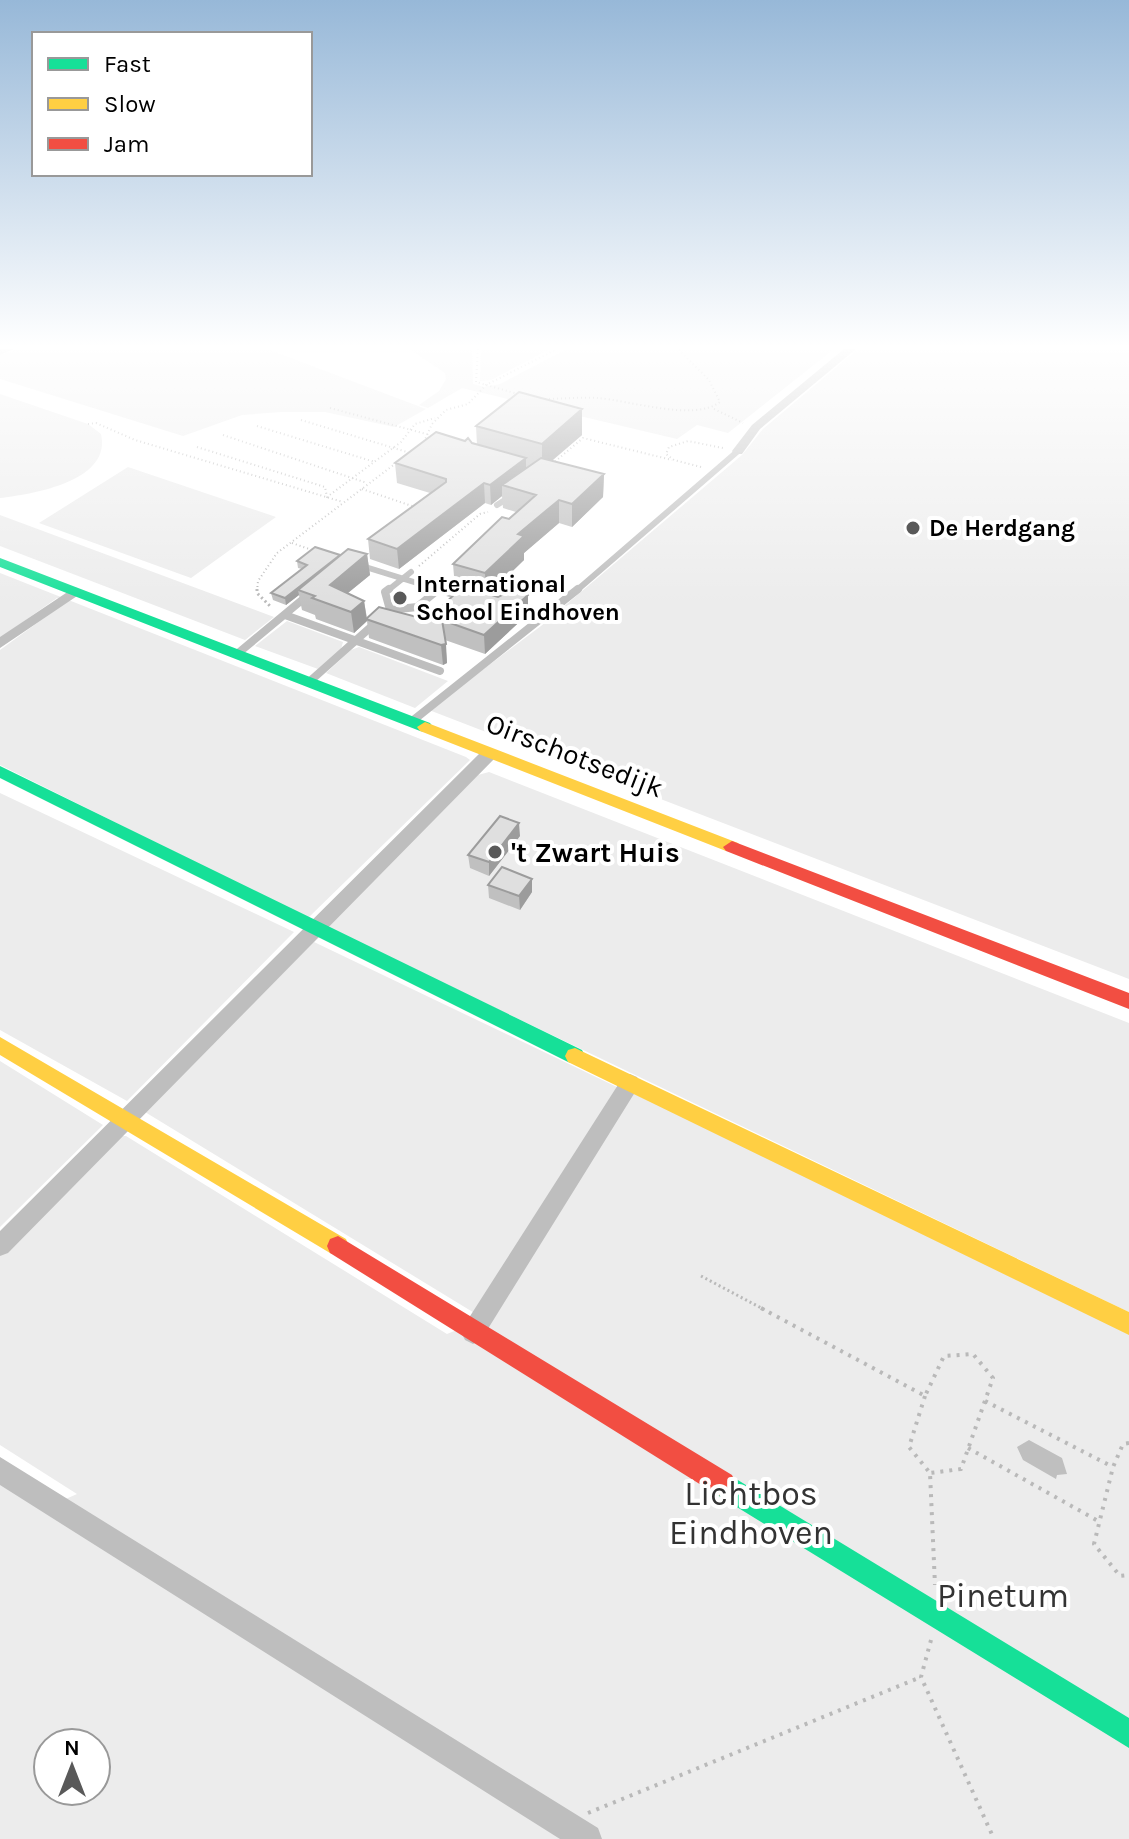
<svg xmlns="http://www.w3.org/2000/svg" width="1129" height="1839" font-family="Karla,sans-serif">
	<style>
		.green { fill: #ececec; fill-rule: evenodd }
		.water { fill: #bfbfbf }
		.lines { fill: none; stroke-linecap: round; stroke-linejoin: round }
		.path-far2 { stroke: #b9b9b9; stroke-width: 2; stroke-dasharray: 1 3; stroke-linecap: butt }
		.path-far1 { stroke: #b9b9b9; stroke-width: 3; stroke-dasharray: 2 3; stroke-linecap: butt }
		.path { stroke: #b9b9b9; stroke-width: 4; stroke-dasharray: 3 6; stroke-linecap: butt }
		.lane-far1 { stroke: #bebebe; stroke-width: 6 }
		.lane { stroke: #bebebe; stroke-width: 8 }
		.street { fill: #bebebe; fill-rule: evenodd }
		.fast { fill: #16e098; fill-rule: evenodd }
		.slow { fill: #ffcf43; fill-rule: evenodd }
		.jam { fill: #f24e42; fill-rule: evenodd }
		.wall { fill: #c0c0c0 }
		.shaded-wall { fill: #9c9c9c }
		.building { fill: #dfdfdf; stroke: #9c9c9c; stroke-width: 2 }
		.poi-dot { fill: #595959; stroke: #fff; stroke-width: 3 }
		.labels { text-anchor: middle; stroke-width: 8; stroke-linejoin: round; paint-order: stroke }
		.far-poi-label { font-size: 24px; font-weight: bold; fill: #000; stroke: #fff; text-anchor: start }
		.street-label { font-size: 28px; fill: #000; stroke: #fff }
		.poi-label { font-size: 28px; font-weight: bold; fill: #000; stroke: #fff; text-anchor: start }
		.near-park-label { font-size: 34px; fill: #333; stroke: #fff }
	</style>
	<rect width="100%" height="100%" fill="#fff"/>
	<path class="green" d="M18,349H267L426,409L394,427L325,412H281L242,415L183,436L0,379V355Z
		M409,349H472L473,384L484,387L500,384L567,349H834L728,433L697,425L677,439L462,388L428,408L419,405L439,391L446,379L445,373Z
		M481,349H550L491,380L480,381Z
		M858,349H1129V979L429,710L541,626L742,455L763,429Z
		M0,394L88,424L101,434C112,481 34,494 0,498Z
		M128,467L276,517L191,578L39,523Z
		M0,515L274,617L245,640L0,546Z
		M0,573L466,757L470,760L308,918L0,765V650L66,602L57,598L0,638Z
		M287,621L343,642L341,649L318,669L255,646Z
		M359,647L448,681L415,708L326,673L351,650Z
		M489,772L1129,1023V1312L329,928L331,921L478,775Z
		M0,793L294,932L127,1101L0,1030Z
		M314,942L619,1088L476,1314L145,1112Z
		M0,1061L103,1125L0,1227Z
		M634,1091L1129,1334V1839H0V1484L41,1510L77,1494L0,1445V1254L116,1136H126L447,1334L486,1318ZM48,1743H96V1791H48Z"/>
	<path class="water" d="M1029,1440L1062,1458L1067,1474L1057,1475L1056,1479L1023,1460L1017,1447Z"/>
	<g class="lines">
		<path class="path-far2" d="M478,349L476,382L518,394
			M541,399C560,399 579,397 597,398C629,400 694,422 720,402L709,380L678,349
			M330,408L430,435
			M714,409L743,423
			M301,420L407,452
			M88,424L96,423L135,440L343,502
			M257,426L375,462
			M223,435L367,483
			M197,447L325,487L327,497L401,442L415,424L435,418
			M552,464L583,438L672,460
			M701,467L674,460L666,454L669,447L688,441L723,448
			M362,489L415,507
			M292,543L312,550
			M419,566L480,514L488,512
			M257,591L258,581L277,553L424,442L432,424L446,410L468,404L486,385L557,349"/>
		<path class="path-far1" d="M257,589V593L271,607
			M701,1276L765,1310"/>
		<path class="path" d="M761,1308L925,1396L944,1356L973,1354L993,1378L961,1469L930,1473
			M925,1396L909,1447L930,1473L935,1585
			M985,1401L1113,1467
			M1129,1443L1123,1444L1113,1467L1094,1544L1120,1576L1129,1575
			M968,1448L1100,1522
			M931,1640L921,1677L994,1839
			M588,1813L921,1677"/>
		<path class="lane-far1" d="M497,505L511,496
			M359,565L443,591
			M387,591L411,572
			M437,591L442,586
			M576,591L738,451"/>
		<path class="lane" d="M436,589L467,598
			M390,610L417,607L439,589
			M285,615L440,671
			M237,654L308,595
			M309,682L390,610L385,592L389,589
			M411,722L578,589"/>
		<path class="street" d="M0,349H14L0,355Z
			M844,349H856L760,429L742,454H734L732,451L752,425Z
			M75,587L82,591L80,594L0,648V637Z
			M490,748L498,753L496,757L8,1253L0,1256V1231L484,749Z
			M630,1074L637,1077L640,1083L637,1089L481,1340L473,1344L465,1340L461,1332L465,1324L623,1077Z
			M0,1457L598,1828L602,1839H560L0,1485Z"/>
		<path class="fast" d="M0,558L430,723L433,727L425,732L420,731L0,567Z
			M0,766L582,1050L585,1056L582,1062L575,1064L568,1062L0,778Z
			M723,1471L1129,1718V1748L714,1493L710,1484L714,1475Z"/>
		<path class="slow" d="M425,722L738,843L741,847L738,851H726L420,731L417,727Z
			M0,1037L346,1239L349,1246L346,1253L338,1256L330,1253L0,1055Z
			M575,1048L1129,1312V1335L568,1062L565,1056L568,1050Z"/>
		<path class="jam" d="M732,841L1129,993V1009L726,851L723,847Z
			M338,1236L732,1475L736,1484L732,1493L723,1497L714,1493L330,1253L327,1246L330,1239Z"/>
	</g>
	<path class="wall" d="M582,409V435L552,461L604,474L603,497L572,527L559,523L524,553V560L489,594L528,614L485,654L445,640L447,663L443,665L369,638L367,621L354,633L316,619L315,615L302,610L299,595L286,605L273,600L271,593L302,569L298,568L297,561L340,556L367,554L370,575L348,593L364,601L367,618L428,620L460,589L455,588L453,564L516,512L503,508L502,496L491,505L485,503L399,569L370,559L368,539L430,493L397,483L395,463L472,443L477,445L476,426Z
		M520,836L489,876L470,868L468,855Z
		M532,879V892L520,910L489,898L488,885Z"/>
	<path class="shaded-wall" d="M582,409V435L542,469V444Z
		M526,458V477L502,485V496L491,505L490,485Z
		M604,474L603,497L572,527V504Z
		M484,483L485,503L399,569L397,549Z
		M559,500V523L524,553V560L486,597L485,573L518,534Z
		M367,554L370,575L333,605L330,585Z
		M340,555L298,590L299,595L286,605L285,598Z
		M528,595V614L485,654L484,635Z
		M364,601L367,621L354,633L351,612Z
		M446,644L447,663L443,665L441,645Z
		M519,823L520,836L489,876V862Z
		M532,879V892L520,910L519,896Z"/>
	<path class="building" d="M519,392L582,409L542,444L476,426Z
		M436,432L465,441L468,438L472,443L526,458L490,485L484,483L397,549L368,539L446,482V479L395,463Z
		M541,458L604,474L572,504L559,500L518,534L524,536L485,573L453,564L502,517L509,519L536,495L502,485Z
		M315,547L340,555L285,598L271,593L307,565L297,561Z
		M348,549L367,554L330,585L364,601L351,612L312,598L315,596L298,590Z
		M463,586L498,597L504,594L506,588L528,595L484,635L442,620L446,644L441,645L366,619L379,607L428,620Z
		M500,816L519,823L489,862L468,855Z
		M502,867L532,879L519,896L488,885Z"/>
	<linearGradient id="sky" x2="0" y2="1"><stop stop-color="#97b8d8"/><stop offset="0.57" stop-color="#fff"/><stop offset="1" stop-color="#fff" stop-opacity="0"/></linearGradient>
	<rect width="1129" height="607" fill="url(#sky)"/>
	<g class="poi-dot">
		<circle cx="913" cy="528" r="8"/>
		<circle cx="400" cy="598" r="8"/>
		<circle cx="495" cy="852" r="8"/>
	</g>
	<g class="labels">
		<g class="far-poi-label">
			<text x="929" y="536">De Herdgang</text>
			<text x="416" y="592">International<tspan x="416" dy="28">School Eindhoven</tspan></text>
		</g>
		<g class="street-label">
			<text transform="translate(575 755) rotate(21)" y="10">Oirschotsedijk</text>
		</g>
		<g class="poi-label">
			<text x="511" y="862">'t Zwart Huis</text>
		</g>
		<g class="near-park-label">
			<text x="751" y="1505">Lichtbos<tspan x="751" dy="39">Eindhoven</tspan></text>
			<text x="1003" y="1607">Pinetum</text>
		</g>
	</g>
	<rect x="32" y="32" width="280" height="144" fill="#ffffff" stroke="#999999" stroke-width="2"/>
	<rect x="48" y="58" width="40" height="12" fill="#16e098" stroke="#999999" stroke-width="2"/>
	<text x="104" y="72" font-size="24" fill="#000000">Fast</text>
	<rect x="48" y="98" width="40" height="12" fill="#ffcf43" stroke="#999999" stroke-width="2"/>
	<text x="104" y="112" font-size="24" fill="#000000">Slow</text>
	<rect x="48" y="138" width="40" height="12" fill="#f24e42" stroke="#999999" stroke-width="2"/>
	<text x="104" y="152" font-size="24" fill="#000000">Jam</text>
	<g transform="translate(72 1767)"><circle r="38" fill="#ffffff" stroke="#999999" stroke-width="2"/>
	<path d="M0-6L14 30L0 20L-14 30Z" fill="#595959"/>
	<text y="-12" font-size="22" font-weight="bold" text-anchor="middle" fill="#000000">N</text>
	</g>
</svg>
